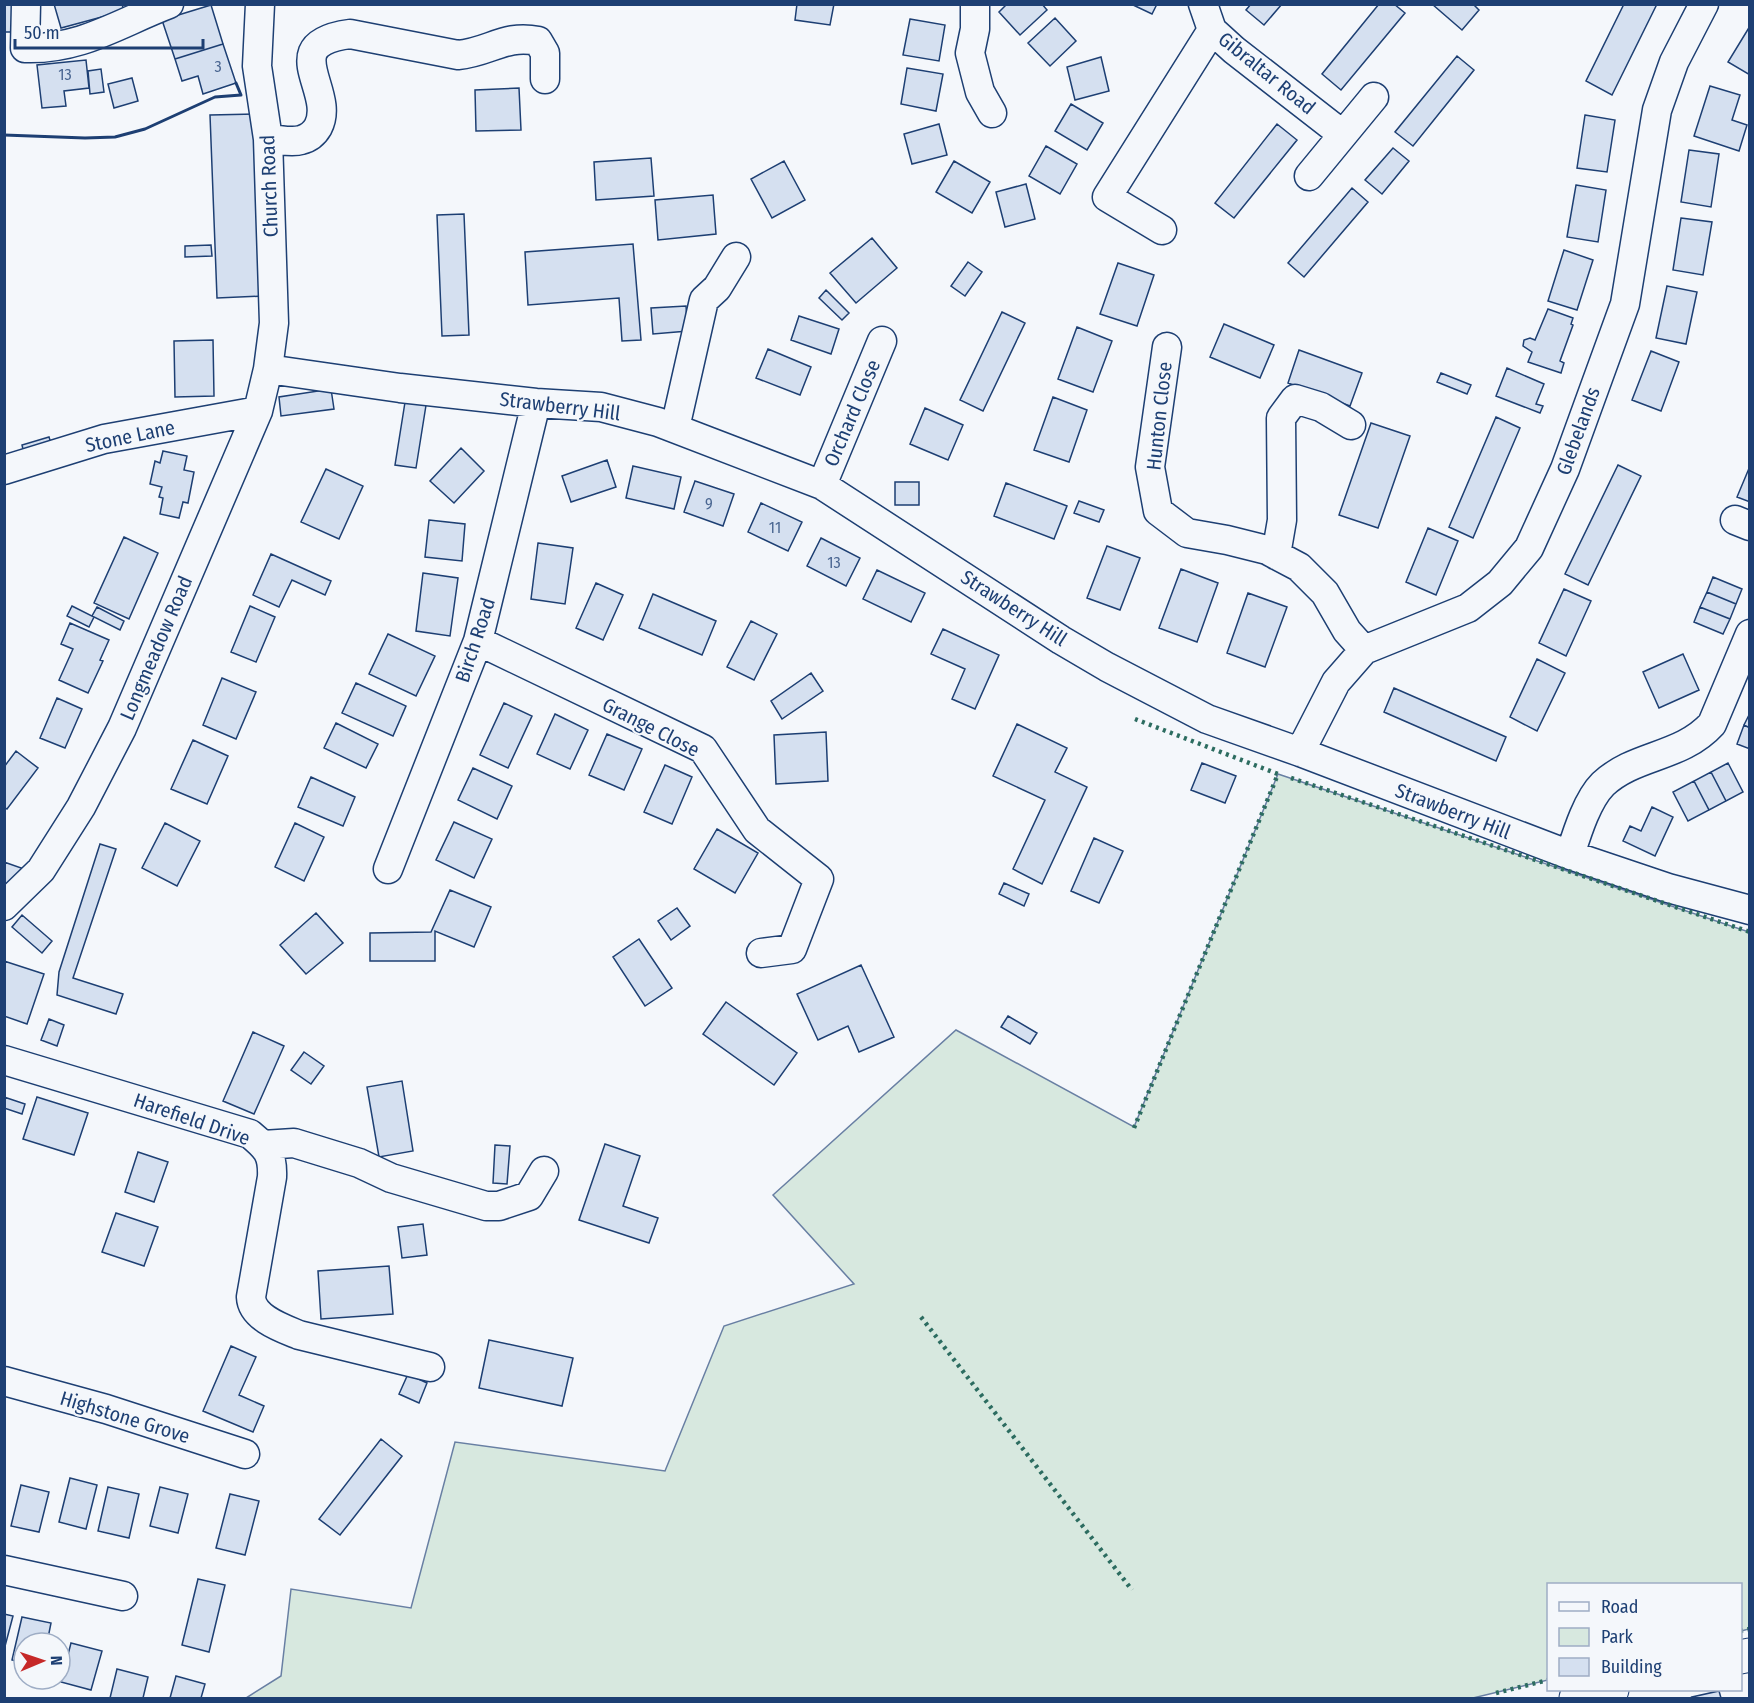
<svg xmlns="http://www.w3.org/2000/svg" width="1754" height="1703" font-family="'Fira Sans Condensed',sans-serif">
	<style>
		.green { fill: #d7e8df; stroke: #687fa3; stroke-width: 1.5 }
		.building { fill: #d5e0f0; stroke: #1d3f73; stroke-width: 1.5 }
		.lines { fill: none; stroke-linecap: round; stroke-linejoin: round }
		.minor-casing { stroke: #1d3f73; stroke-width: 31 }
		.highway-casing { stroke: #1d3f73; stroke-width: 35 }
		.minor { stroke: #f4f7fb; stroke-width: 28 }
		.highway { stroke: #f4f7fb; stroke-width: 33 }
		.hedge { stroke: #2c6c60; stroke-width: 4.5; stroke-dasharray: 3 4.5; stroke-linecap: butt }
		.wall { stroke: #1d3f73; stroke-width: 3 }
		.labels { text-anchor: middle; stroke-width: 4.5; stroke-linejoin: round; paint-order: stroke }
		.number-label { font-size: 16px; fill: #4b6792 }
		.street-label { font-size: 20px; fill: #1d3f73; stroke: #f4f7fb }
	</style>
	<rect width="100%" height="100%" fill="#f4f7fb"/>
	<path class="green" d="M1278,774L1749,932V1629L1741,1631L1740,1584H1548V1680L1473,1698H246L281,1676L291,1589L411,1608L455,1442L665,1471L724,1326L854,1284L773,1195L956,1030L1134,1127Z"/>
	<path class="building" d="M4,4H13V32H4Z
		M54,4H122L124,11L61,28Z
		M797,4H834L830,25L795,20Z
		M1007,4H1042L1047,10L1020,35L999,12Z
		M1131,4H1157L1152,14Z
		M1251,4H1282L1264,25L1246,10Z
		M1379,4H1394L1405,13L1341,90L1322,74Z
		M1432,4H1473L1479,10L1462,30Z
		M1624,4H1657L1612,95L1586,81Z
		M211,5L223,44L175,59L162,20Z
		M1055,18L1076,41L1050,66L1028,43Z
		M910,19L945,25L939,61L903,55Z
		M1750,26V75L1728,62Z
		M223,44L236,83L203,94L198,76L182,81L175,59Z
		M1457,56L1474,70L1413,146L1395,132Z
		M1101,57L1109,91L1075,100L1067,67Z
		M86,60L89,88L64,91L66,106L42,108L37,65Z
		M907,68L943,74L936,111L901,104Z
		M101,69L104,92L90,94L88,71Z
		M132,78L138,101L114,108L108,84Z
		M1710,86L1740,95L1732,120L1747,125L1739,151L1694,136Z
		M519,88L521,130L476,131L475,90Z
		M1071,104L1103,123L1087,150L1055,131Z
		M257,114L263,296L217,298L210,115Z
		M1585,115L1615,120L1607,172L1577,168Z
		M939,124L947,155L912,164L904,134Z
		M1277,124L1297,140L1234,218L1215,203Z
		M1046,146L1077,164L1060,194L1029,176Z
		M1393,148L1409,161L1382,194L1365,180Z
		M1689,150L1719,154L1711,207L1681,202Z
		M651,158L654,196L596,200L594,162Z
		M784,161L805,200L772,218L751,179Z
		M954,161L990,182L972,213L936,192Z
		M1026,184L1035,219L1005,227L996,192Z
		M1576,185L1606,190L1598,242L1567,237Z
		M1352,188L1368,202L1304,277L1288,263Z
		M713,195L716,234L658,240L655,200Z
		M464,214L469,335L442,336L437,215Z
		M1681,218L1712,222L1703,275L1673,270Z
		M872,238L897,268L856,303L830,273Z
		M633,244L641,340L622,341L619,298L528,305L525,252Z
		M211,245L212,256L185,257V246Z
		M1564,250L1593,260L1577,310L1548,301Z
		M968,262L982,272L965,296L951,286Z
		M1118,263L1154,275L1137,326L1100,314Z
		M1667,286L1697,292L1686,344L1656,338Z
		M826,290L849,313L842,320L819,298Z
		M686,306L688,331L653,334L651,308Z
		M1548,309L1573,318L1571,324L1573,325L1560,361L1564,363L1561,373L1528,362L1532,352L1523,346L1524,340L1530,338L1535,340Z
		M1002,312L1025,323L983,411L960,400Z
		M799,316L839,329L831,354L791,340Z
		M1224,324L1274,345L1260,378L1210,357Z
		M1077,327L1112,341L1093,392L1058,379Z
		M213,340L214,396L175,397L174,341Z
		M768,349L811,367L800,395L756,378Z
		M1299,350L1362,373L1350,406L1288,383Z
		M1651,351L1679,362L1661,411L1632,400Z
		M1507,368L1544,384L1536,404L1543,406L1540,413L1496,396Z
		M1441,373L1471,385L1467,394L1437,382Z
		M331,389L334,409L281,416L279,397Z
		M406,396L427,399L416,468L395,465Z
		M1053,397L1087,410L1069,462L1034,450Z
		M925,408L963,425L948,460L910,444Z
		M1496,417L1520,428L1473,538L1449,527Z
		M1371,423L1410,436L1378,528L1339,515Z
		M49,437L53,450L25,458L22,445Z
		M461,448L484,471L454,503L430,481Z
		M163,451L187,456L184,470L194,472L188,503L183,502L179,518L160,514L163,498L159,497L162,487L150,484L155,461L160,463Z
		M607,460L616,487L571,502L562,476Z
		M1618,465L1641,476L1588,585L1565,574Z
		M633,466L681,477L674,509L626,498Z
		M1750,466V502L1737,497Z
		M326,469L363,486L339,539L301,522Z
		M695,481L734,494L723,526L684,512Z
		M895,482H919V505H895Z
		M1006,483L1067,506L1054,539L994,516Z
		M1079,501L1104,510L1099,522L1074,513Z
		M761,503L802,522L788,551L748,532Z
		M429,520L465,524L462,561L425,557Z
		M1428,528L1458,541L1436,595L1406,582Z
		M124,537L158,553L129,619L94,603Z
		M821,538L860,558L846,586L807,566Z
		M538,543L573,548L565,604L531,599Z
		M1107,546L1140,558L1120,610L1087,598Z
		M271,554L331,581L325,595L292,580L279,607L253,595Z
		M1181,569L1218,583L1197,642L1159,628Z
		M877,570L925,593L911,622L863,599Z
		M423,573L458,578L450,636L416,631Z
		M1713,577L1742,589L1736,604L1707,592Z
		M596,583L623,595L603,640L576,628Z
		M1564,589L1591,601L1566,656L1539,643Z
		M1707,592L1736,604L1730,619L1700,607Z
		M1248,593L1287,607L1265,667L1227,653Z
		M653,594L716,621L702,655L639,628Z
		M72,606L94,617L89,627L67,616Z
		M250,606L275,617L256,662L231,652Z
		M97,607L124,621L120,630L92,616Z
		M1700,607L1730,619L1723,634L1694,622Z
		M751,621L777,634L754,680L727,667Z
		M70,623L109,640L100,660L103,661L88,693L59,680L73,649L61,644Z
		M943,629L999,655L975,709L952,699L965,669L931,654Z
		M388,634L435,656L416,696L369,674Z
		M1683,654L1699,690L1659,708L1643,672Z
		M1537,659L1565,673L1537,731L1510,717Z
		M811,673L823,691L782,719L771,701Z
		M222,678L256,692L236,739L203,725Z
		M356,683L406,706L393,736L342,713Z
		M1394,688L1506,737L1496,761L1384,712Z
		M57,698L82,709L65,748L40,738Z
		M504,703L532,716L508,768L480,755Z
		M1750,713V728L1744,725Z
		M555,714L588,730L570,769L537,754Z
		M336,723L378,744L366,768L324,748Z
		M1017,724L1067,748L1055,772L1087,787L1042,884L1013,869L1045,800L993,776Z
		M1744,725L1750,728V749L1737,744Z
		M826,732L828,781L776,784L774,735Z
		M607,734L642,749L624,790L589,775Z
		M193,740L228,756L207,804L171,789Z
		M16,751L38,768L7,809L4,807V767Z
		M1202,763L1236,776L1225,803L1191,790Z
		M1728,763L1743,792L1726,801L1711,772Z
		M665,765L692,777L672,824L644,812Z
		M473,768L512,786L497,819L458,800Z
		M1711,772L1726,801L1709,810L1694,781Z
		M311,777L355,797L343,826L298,807Z
		M1694,781L1709,810L1688,821L1673,792Z
		M1652,807L1673,817L1655,856L1623,841L1630,826L1641,831Z
		M454,822L492,839L474,878L436,860Z
		M165,823L200,841L177,886L142,868Z
		M295,823L324,837L304,881L275,867Z
		M717,829L758,853L735,893L694,869Z
		M1094,838L1123,851L1099,903L1071,891Z
		M100,844L116,849L73,978L123,994L116,1014L57,995L59,972Z
		M4,862L27,870L11,886L4,883Z
		M1004,883L1029,894L1024,906L999,894Z
		M450,890L491,907L474,947L435,931V961H370V933L431,932Z
		M677,908L690,926L671,940L658,921Z
		M316,913L343,943L306,974L280,945Z
		M22,915L52,941L42,953L12,927Z
		M639,939L672,988L645,1006L613,957Z
		M4,961L44,974L27,1024L4,1016Z
		M861,965L894,1037L859,1052L848,1026L818,1040L797,994Z
		M726,1002L797,1053L774,1085L703,1034Z
		M1008,1016L1037,1033L1030,1044L1001,1027Z
		M49,1019L64,1025L57,1046L41,1040Z
		M253,1032L284,1046L254,1114L223,1101Z
		M304,1052L324,1066L311,1084L291,1070Z
		M402,1081L413,1151L379,1157L367,1087Z
		M4,1097L25,1104L22,1114L4,1108Z
		M37,1097L88,1113L74,1155L23,1139Z
		M605,1144L640,1156L623,1206L658,1218L649,1243L579,1220Z
		M495,1145L510,1146L507,1184L493,1183Z
		M138,1152L168,1162L154,1202L125,1192Z
		M116,1213L158,1227L144,1266L102,1252Z
		M423,1224L427,1255L402,1258L398,1227Z
		M389,1266L393,1314L321,1319L318,1271Z
		M489,1340L573,1358L562,1406L479,1388Z
		M231,1346L256,1357L239,1395L264,1406L253,1432L203,1411Z
		M408,1374L427,1383L419,1403L399,1394Z
		M381,1439L402,1456L340,1535L319,1519Z
		M70,1478L97,1485L86,1529L59,1522Z
		M21,1485L49,1492L39,1532L11,1526Z
		M108,1487L139,1494L129,1538L98,1531Z
		M160,1487L188,1494L178,1533L150,1526Z
		M230,1494L259,1501L245,1555L216,1548Z
		M198,1579L225,1585L209,1652L182,1645Z
		M4,1614L13,1616L4,1650Z
		M22,1617L51,1623L47,1643H24V1663L12,1660Z
		M71,1643L102,1651L91,1690L61,1682Z
		M117,1669L148,1677L143,1698H110Z
		M176,1676L205,1684L201,1698H170Z
		M1719,1691L1721,1698H1693L1692,1697Z"/>
	<g class="lines">
		<defs>
			<path id="minor" d="M26,4L25,48C81,50 119,23 169,4
				M975,4V29L970,53L980,92L992,113
				M1203,4L1212,30L1234,50L1342,134
				M268,139C278,139 291,143 301,140C309,138 314,134 318,127C337,91 274,44 350,34L458,55C490,52 505,34 538,41L545,53V79
				M1309,176L1374,97
				M1162,230L1107,197L1212,30
				M1167,347L1150,467L1158,511L1187,533L1227,540L1267,550L1299,567L1325,593L1347,631L1364,650
				M268,369L400,388L536,403L601,407L658,422L822,485L1061,640L1107,667L1207,719L1300,752L1570,855L1668,888L1750,910
				M675,428L704,300L717,288L736,257
				M4,470L104,439L258,411
				M822,485L882,341
				M1735,520L1750,526
				M1276,555L1282,520L1281,418L1295,399L1321,407L1351,425
				M478,641L703,749L757,830L819,879L792,949L761,953
				M1300,752L1336,682L1364,650L1468,608L1500,583L1529,548L1565,469L1625,304L1657,110L1674,62L1704,4
				M1570,855C1577,833 1587,800 1603,784C1635,754 1681,758 1712,724L1750,634
				M388,869L478,641L536,403
				M4,906L41,870L81,807L122,728L258,411L268,369L274,323L268,139L257,66L260,4
				M4,1060L250,1134C267,1148 273,1154 272,1177L251,1297C252,1318 282,1328 299,1335L430,1367
				M263,1145L294,1143L359,1163L391,1178L486,1206H499L529,1196L544,1171
				M4,1381L106,1409L245,1454
				M4,1570L123,1596"/>
			<path id="highway" d="M1740,1657L1750,1655
				M1576,1698L1612,1690"/>
		</defs>
		<use href="#minor" class="minor-casing"/>
		<use href="#highway" class="highway-casing"/>
		<use href="#minor" class="minor"/>
		<use href="#highway" class="highway"/>
		<path class="hedge" d="M1291,778L1750,932
			M1134,1128L1278,774L1135,719
			M921,1317L1132,1590
			M1740,1631L1750,1629
			M1496,1693L1548,1680"/>
		<path class="wall" d="M4,135L85,138L115,137L145,129L215,97L241,95L236,83"/>
	</g>
	<g class="labels">
		<g class="number-label">
			<text x="218" y="72">3</text>
			<text x="65" y="80">13</text>
			<text x="709" y="509">9</text>
			<text x="775" y="533">11</text>
			<text x="834" y="568">13</text>
		</g>
		<g class="street-label">
			<text transform="translate(1267 73) rotate(39)" y="7">Gibraltar Road</text>
			<text transform="translate(269 186) rotate(-92)" y="7">Church Road</text>
			<text transform="translate(560 406) rotate(7)" y="7">Strawberry Hill</text>
			<text transform="translate(852 413) rotate(-67)" y="7">Orchard Close</text>
			<text transform="translate(1159 416) rotate(-84)" y="7">Hunton Close</text>
			<text transform="translate(1578 431) rotate(-70)" y="7">Glebelands</text>
			<text transform="translate(130 436) rotate(-12)" y="7">Stone Lane</text>
			<text transform="translate(1014 608) rotate(33)" y="7">Strawberry Hill</text>
			<text transform="translate(475 640) rotate(-72)" y="7">Birch Road</text>
			<text transform="translate(156 648) rotate(-67)" y="7">Longmeadow Road</text>
			<text transform="translate(651 727) rotate(27)" y="7">Grange Close</text>
			<text transform="translate(1453 811) rotate(21)" y="7">Strawberry Hill</text>
			<text transform="translate(192 1119) rotate(19)" y="7">Harefield Drive</text>
			<text transform="translate(125 1417) rotate(17)" y="7">Highstone Grove</text>
		</g>
	</g>
	<rect width="1754" height="1703" fill="none" stroke="#1d3f73" stroke-width="12"/>
	<rect x="1547" y="1583" width="195" height="108" fill="#f4f7fb" stroke="#9eadc5" stroke-width="1.5"/>
	<rect x="1559" y="1602" width="30" height="9" fill="#f4f7fb" stroke="#9eadc5" stroke-width="1.5"/>
	<text x="1601" y="1613" font-size="18" fill="#1d3f73">Road</text>
	<rect x="1559" y="1628" width="30" height="18" fill="#d7e8df" stroke="#9eadc5" stroke-width="1.5"/>
	<text x="1601" y="1643" font-size="18" fill="#1d3f73">Park</text>
	<rect x="1559" y="1658" width="30" height="18" fill="#d5e0f0" stroke="#9eadc5" stroke-width="1.5"/>
	<text x="1601" y="1673" font-size="18" fill="#1d3f73">Building</text>
	<g transform="translate(42 1661) rotate(88)"><circle r="28" fill="#f4f7fb" stroke="#9eadc5" stroke-width="1.5"/>
	<path d="M0-4.5L10 22L0 15L-10 22Z" fill="#c62828"/>
	<text y="-9" font-size="16" font-weight="bold" text-anchor="middle" fill="#1d3f73">N</text>
	</g>
	<path d="M15 39v9h188v-9" fill="none" stroke="#1d3f73" stroke-width="3"/>
	<text x="24" y="39" font-size="18" fill="#1d3f73" stroke="#f4f7fb" stroke-width="4.5" paint-order="stroke">50 m</text>
</svg>
